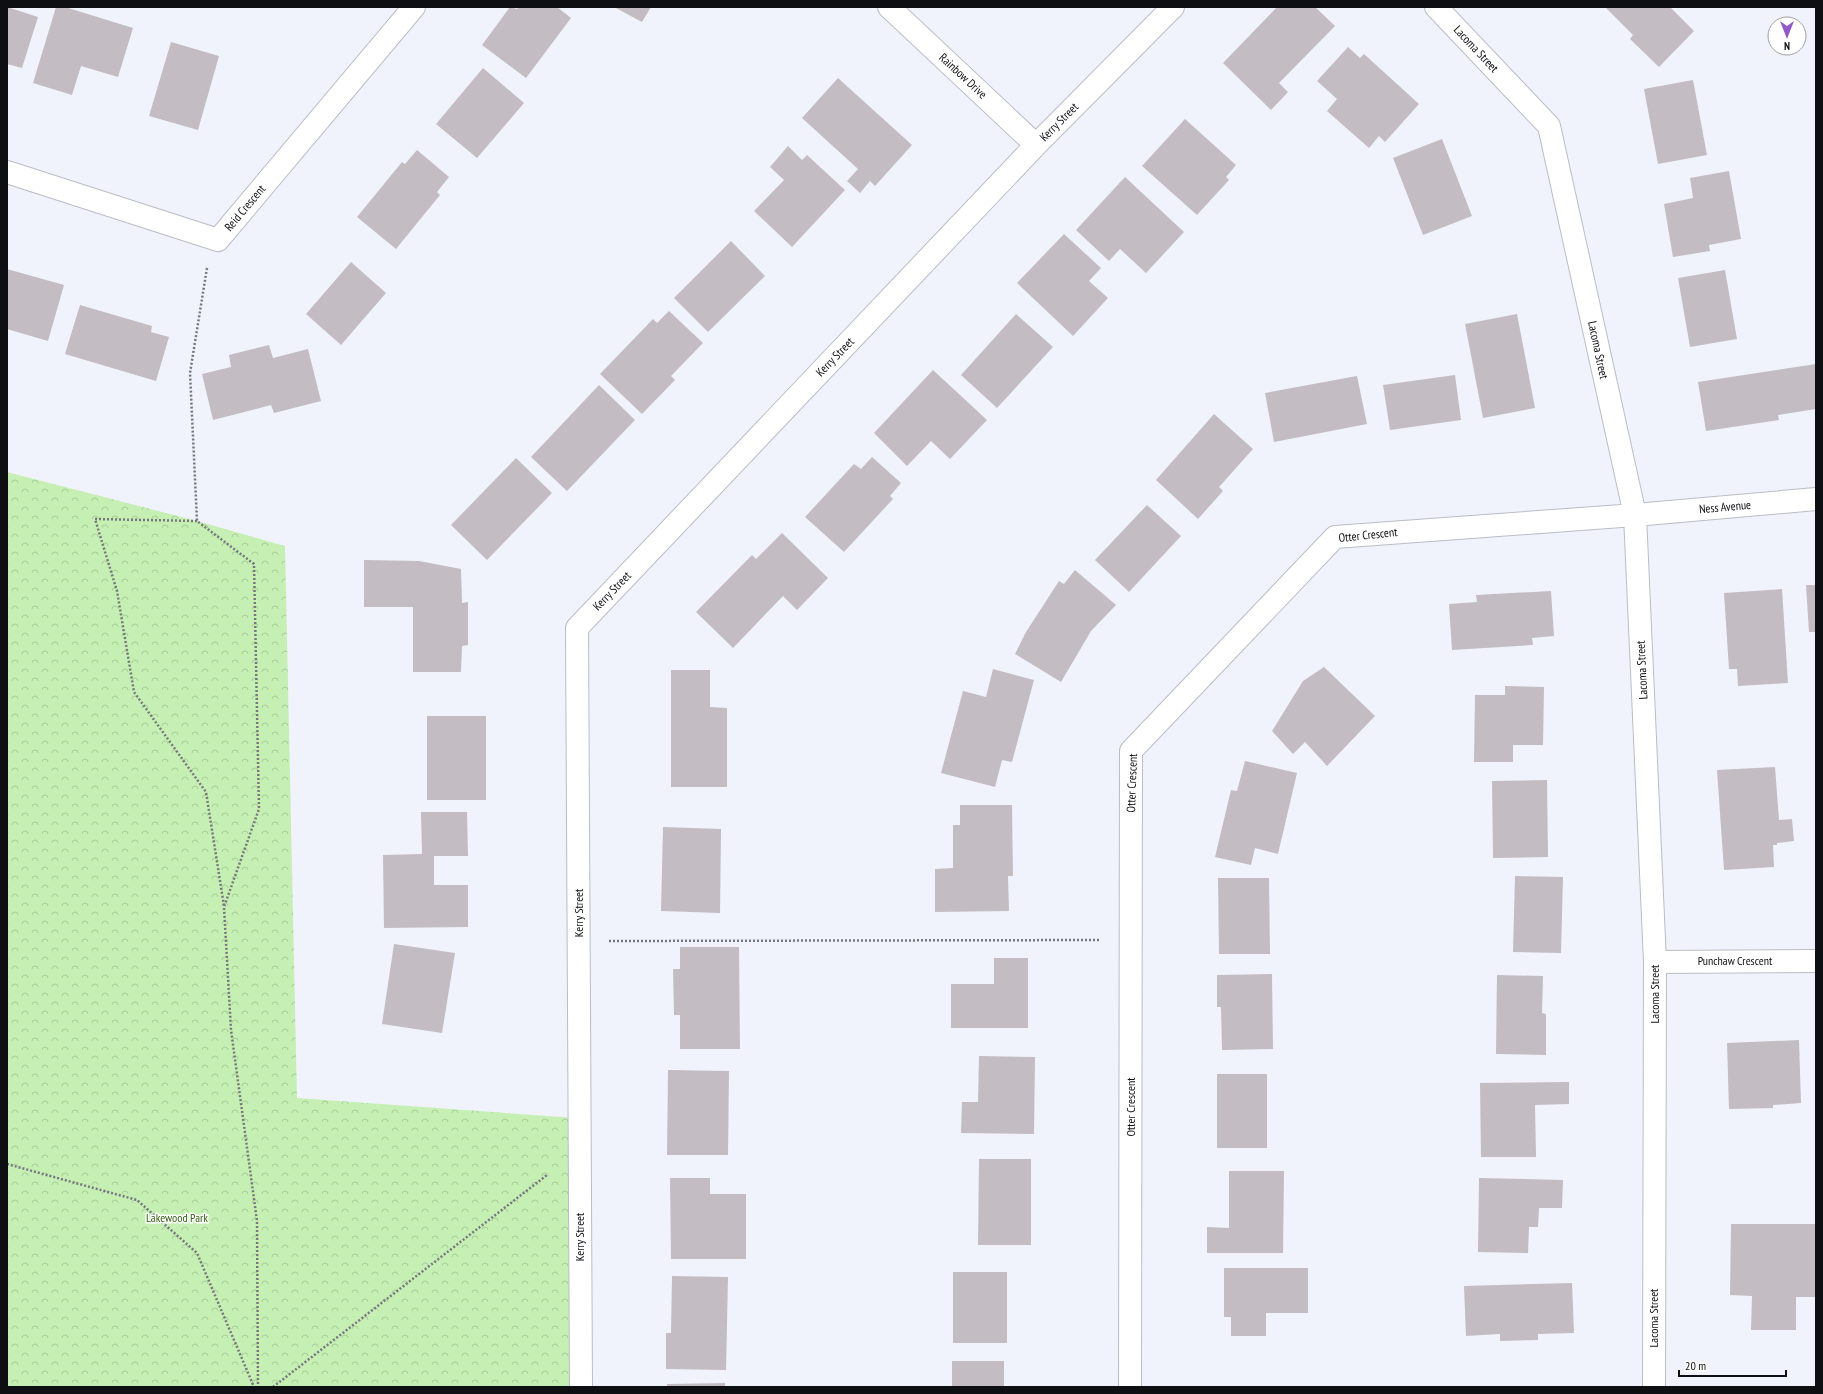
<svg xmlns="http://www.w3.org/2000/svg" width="1823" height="1394" font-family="'PT Sans Narrow',sans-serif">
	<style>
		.park { fill: url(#park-crowns) }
		.building { fill: #c3bcc3 }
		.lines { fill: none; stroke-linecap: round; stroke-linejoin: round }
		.minor-casing { stroke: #babdc5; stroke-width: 24 }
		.path { stroke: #75777d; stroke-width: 2.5; stroke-dasharray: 2 2; stroke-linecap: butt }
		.minor { stroke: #fff; stroke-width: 22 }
		.labels { text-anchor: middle; stroke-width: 3; stroke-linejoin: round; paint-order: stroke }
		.street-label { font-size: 12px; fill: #0e0f12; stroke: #fff }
		.park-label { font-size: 12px; fill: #326013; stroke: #fff }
	</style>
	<defs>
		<pattern id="park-crowns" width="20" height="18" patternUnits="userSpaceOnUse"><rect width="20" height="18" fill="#c6f0b3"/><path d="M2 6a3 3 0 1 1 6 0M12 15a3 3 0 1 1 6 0" fill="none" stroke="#a9cd99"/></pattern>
	</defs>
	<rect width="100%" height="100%" fill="#f0f3fc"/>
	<path class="park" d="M7,472L197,521L285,546L297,1098L576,1118L571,1387H7Z"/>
	<path class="building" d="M7,7L38,17L22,68L7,64Z
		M56,7H65L133,28L118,77L81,66L72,95L33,83Z
		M510,7L517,9L519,7H557L571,18L526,78L482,45Z
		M614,7H651L642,22Z
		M1277,7H1315L1335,26L1279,83L1288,92L1271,110L1223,63Z
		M1605,7H1670L1694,31L1659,67L1630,39L1633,35Z
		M171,42L219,56L198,130L149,116Z
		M1348,47L1360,58L1364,54L1419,104L1385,142L1379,136L1369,148L1327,111L1337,99L1317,81Z
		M483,68L524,103L477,158L436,124Z
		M838,78L912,145L875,186L870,181L860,193L847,181L858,169L802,118Z
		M1693,80L1707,155L1658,164L1644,89Z
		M1185,119L1236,165L1226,177L1229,180L1197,215L1142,166Z
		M1442,139L1472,216L1423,235L1393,158Z
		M788,146L802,160L807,155L845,190L792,247L754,211L784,180L770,167Z
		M417,150L449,177L437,192L440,195L396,249L357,217L402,162L405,164Z
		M1729,171L1741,239L1709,245L1710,251L1673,257L1664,204L1693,198L1690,178Z
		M1125,177L1184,232L1146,273L1120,249L1109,261L1076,230Z
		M1064,234L1101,268L1089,281L1108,298L1073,336L1017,283Z
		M731,241L765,276L708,332L674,298Z
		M351,262L386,293L341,345L306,314Z
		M7,269L64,285L48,341L7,329Z
		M1725,270L1737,339L1690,347L1678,278Z
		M80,305L152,326L151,332L169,337L156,381L65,354Z
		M669,311L703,343L671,376L675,380L642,414L600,374L653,319L657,323Z
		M1016,314L1053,347L997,408L961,375Z
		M1517,314L1535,408L1483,418L1465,324Z
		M269,345L273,358L308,349L321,401L274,413L271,405L213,420L202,374L231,367L229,355Z
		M1816,364V409L1778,415L1779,420L1706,431L1698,382Z
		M933,370L987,420L950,459L931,441L907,466L874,433Z
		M1455,375L1461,420L1390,430L1383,385Z
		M1357,376L1367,424L1274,442L1265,393Z
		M599,385L635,420L567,491L531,457Z
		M1214,414L1253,449L1219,487L1223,491L1198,519L1156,480Z
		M872,457L901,483L890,496L893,499L844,552L805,517L854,464L861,469Z
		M516,458L552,493L487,560L451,525Z
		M1147,505L1181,536L1129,592L1095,560Z
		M782,533L828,578L797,610L783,596L733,648L696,612L752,555L756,559Z
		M364,560L419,561L461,569L462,603L468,602V645L462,646L461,672H413V607H364Z
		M1075,570L1116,605L1091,631L1061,682L1015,654L1026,632L1059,581L1064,584Z
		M1806,585H1816V632H1809Z
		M1782,589L1788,683L1738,686L1737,669H1729L1724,593Z
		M1551,591L1554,636L1532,638L1533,645L1452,650L1449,604L1477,602L1476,595Z
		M1324,667L1375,716L1327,766L1305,742L1293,754L1272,731L1303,681Z
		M993,669L1034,680L1012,762L1002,760L995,787L941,773L963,691L986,697Z
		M671,670H710V707L727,708V787H671Z
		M1505,686L1544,687L1543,745H1513V762H1474L1475,695H1505Z
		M427,716H486V800H427Z
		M1245,761L1297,773L1278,854L1255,848L1251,865L1215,857L1231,790L1237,791Z
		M1775,767L1779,820L1792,819L1794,841L1777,843V845H1773L1774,867L1724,870L1717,770Z
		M1547,780L1548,857L1493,858L1492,781Z
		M960,805H1012L1013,876H1008L1009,911L935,912V869L953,868V825H960Z
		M421,812H467L468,856H434V885H468V927L384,928L383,855L422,854Z
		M663,827L721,829L720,913L661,911Z
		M1515,876L1563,877L1561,953L1513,952Z
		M1218,878H1269L1270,954H1219Z
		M394,944L455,953L442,1033L382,1024Z
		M680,947H739L740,1049H680V1015H674L673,969H680Z
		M994,958H1028V1028H951V984H994Z
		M1272,974L1273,1049L1222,1050L1221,1007H1217V975Z
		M1497,975L1543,976L1542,1013L1546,1014V1055L1496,1054Z
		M1799,1040L1801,1103L1773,1105V1108L1729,1109L1727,1043Z
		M979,1056L1035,1057L1034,1134L961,1133L962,1102H978Z
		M668,1070L729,1071L728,1155H667Z
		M1217,1074H1267V1148H1217Z
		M1569,1082V1104L1535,1105L1536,1157H1481L1480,1083Z
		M979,1159H1031V1245H978Z
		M1229,1171H1284L1283,1253H1207V1227L1229,1228Z
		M670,1178H710V1194H746V1259H671Z
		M1479,1178L1563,1180L1562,1208H1539L1538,1227H1529L1528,1253L1478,1252Z
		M1731,1224H1816V1297H1796V1330H1751L1752,1296L1730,1295Z
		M1224,1268H1308V1313H1266V1336H1231V1317H1224Z
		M953,1272H1007V1343H953Z
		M672,1276L728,1277L726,1370L666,1369V1333H671Z
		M1572,1283L1574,1333L1538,1334V1340L1500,1341V1334L1466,1336L1464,1286Z
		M952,1361H1004V1387H952Z
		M725,1383V1387H667V1384Z"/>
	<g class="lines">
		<defs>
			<path id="minor" d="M889,7L1036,145
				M1436,7L1549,126L1635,515L1655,962L1654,1387
				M7,172L218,240L414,7
				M1655,962L1816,961
				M581,1387L577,628L1036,145L1173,7
				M1130,1387L1131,751L1335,537L1635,515L1816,499"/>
		</defs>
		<use href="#minor" class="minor-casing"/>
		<path class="path" d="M207,268L190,373L197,521L254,564L259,809L224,907L231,1030L257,1221L258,1387
			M197,521L95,519L117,591L134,692L206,792L224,906
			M609,941L1100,940
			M7,1164L137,1200L197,1253L254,1387
			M273,1387L547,1175"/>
		<use href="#minor" class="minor"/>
	</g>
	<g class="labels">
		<g class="street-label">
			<text transform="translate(1476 49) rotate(47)" y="4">Lacoma Street</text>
			<text transform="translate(963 76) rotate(43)" y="4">Rainbow Drive</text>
			<text transform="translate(1059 122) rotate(-45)" y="4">Kerry Street</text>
			<text transform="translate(245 208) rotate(-50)" y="4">Reid Crescent</text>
			<text transform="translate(1598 350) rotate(78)" y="4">Lacoma Street</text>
			<text transform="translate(835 357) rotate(-46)" y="4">Kerry Street</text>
			<text transform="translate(1725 507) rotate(-5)" y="4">Ness Avenue</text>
			<text transform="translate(1368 535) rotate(-6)" y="4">Otter Crescent</text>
			<text transform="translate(612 591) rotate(-46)" y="4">Kerry Street</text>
			<text transform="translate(1642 670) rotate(-93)" y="4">Lacoma Street</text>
			<text transform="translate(1132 783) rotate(-88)" y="4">Otter Crescent</text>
			<text transform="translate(579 913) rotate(-90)" y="4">Kerry Street</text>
			<text x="1735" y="965">Punchaw Crescent</text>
			<text transform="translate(1655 994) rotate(-90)" y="4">Lacoma Street</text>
			<text transform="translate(1131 1107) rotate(-90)" y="4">Otter Crescent</text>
			<text transform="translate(580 1237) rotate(-90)" y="4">Kerry Street</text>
			<text transform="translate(1654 1318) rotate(-90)" y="4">Lacoma Street</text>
		</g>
		<g class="park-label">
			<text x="177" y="1222">Lakewood Park</text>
		</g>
	</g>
	<rect width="1823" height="1394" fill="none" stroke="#0e0f12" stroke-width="16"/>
	<g transform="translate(1787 36) rotate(180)"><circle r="19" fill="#ffffff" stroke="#9f9fa0"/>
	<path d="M0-3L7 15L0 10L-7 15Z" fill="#9158d0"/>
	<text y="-6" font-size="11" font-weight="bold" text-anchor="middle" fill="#0e0f12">N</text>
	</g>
	<path d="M1679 1370v6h107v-6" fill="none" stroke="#0e0f12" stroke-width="2"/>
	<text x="1685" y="1370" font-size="12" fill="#0e0f12" stroke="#ffffff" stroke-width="3" paint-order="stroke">20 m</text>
</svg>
